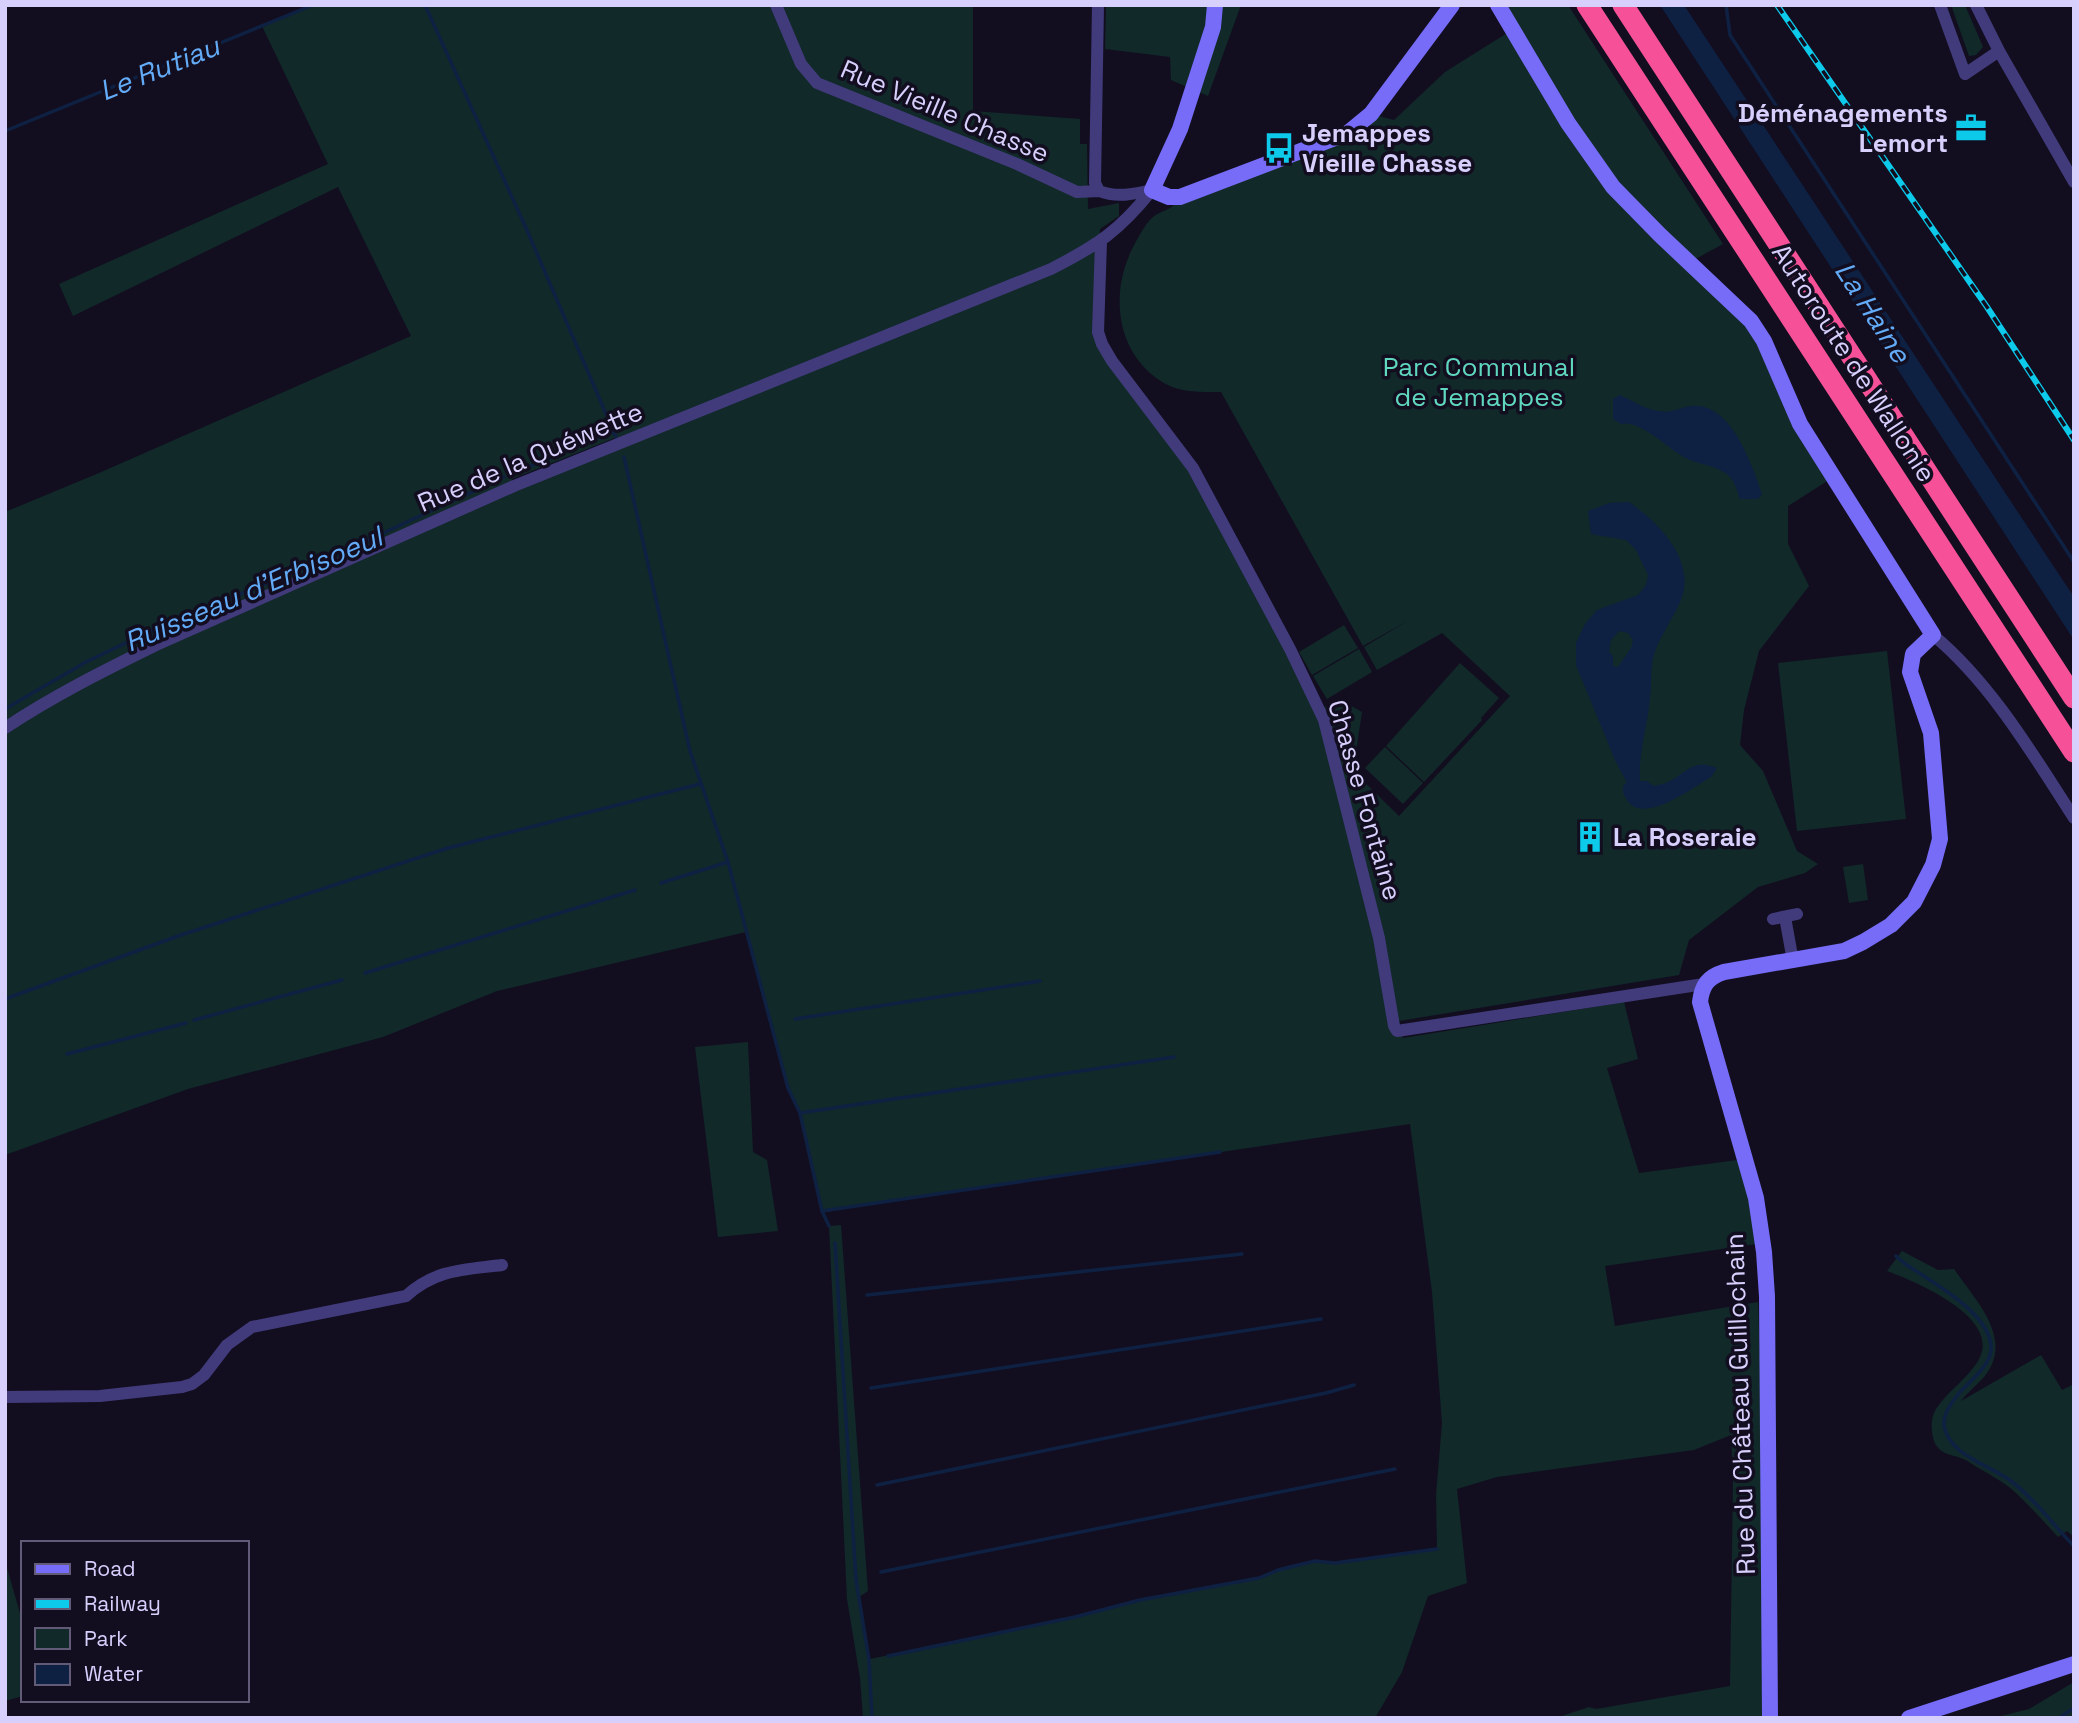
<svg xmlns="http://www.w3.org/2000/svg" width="2079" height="1723" font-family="'Space Grotesk',sans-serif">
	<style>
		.green { fill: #112929; fill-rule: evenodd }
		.water { fill: #0f2143; fill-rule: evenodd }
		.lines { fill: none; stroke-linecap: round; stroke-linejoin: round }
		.stream { stroke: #0f2143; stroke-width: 3.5 }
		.street { stroke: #413b7c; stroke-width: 12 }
		.secondary { stroke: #766cf7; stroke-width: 16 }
		.highway { stroke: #f65198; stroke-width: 21 }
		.rail-casing { stroke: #0dcaeb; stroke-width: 6 }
		.rail { stroke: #120e20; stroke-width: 3.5; stroke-dasharray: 10; stroke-linecap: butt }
		.labels { text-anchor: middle; stroke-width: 7; stroke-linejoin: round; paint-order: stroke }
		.street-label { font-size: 26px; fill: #d7cffc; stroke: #120e20 }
		.poi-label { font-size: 26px; font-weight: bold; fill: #d7cffc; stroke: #120e20; text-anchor: start }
		.park-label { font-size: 26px; fill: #60d8c0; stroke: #120e20 }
		.water-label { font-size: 28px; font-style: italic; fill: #63abf7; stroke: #120e20 }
	</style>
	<rect width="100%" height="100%" fill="#120e20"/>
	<path class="green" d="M313,5H973V111L1080,119V144H1087L1088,209L1119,203V216L1100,229L1098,332L1173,441L1319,708L1346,703L1362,712L1353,771L1399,816L1510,696L1442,633L1377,670L1364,647L1409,620L1363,646L1221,392C1202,392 1181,393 1164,383C1119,357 1110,301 1129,256C1132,248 1145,224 1151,219C1161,209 1172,212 1180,197L1371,114L1394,120L1445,72L1512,30L1498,5H1568L1723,244L1690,262L1610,187L1749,322L1832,478L1788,506V544L1809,586L1759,651L1744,710L1740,745L1763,771L1797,851L1818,864L1805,873L1758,887L1689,940L1679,975L1399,1021L1403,1038L1624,1002L1638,1059L1607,1068L1639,1173L1745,1159L1763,1243L1605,1266L1615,1326L1758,1302L1764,1479L1763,1718H1556L1589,1707L1596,1709L1730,1686L1733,1480L1731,1435L1694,1450L1497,1477L1457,1489L1467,1583L1428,1596L1402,1672L1375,1718H863L860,1678L847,1599L829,1226L841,1225L868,1591L859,1597L870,1659L1075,1617L1140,1600L1259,1578L1278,1570L1315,1561L1335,1563L1437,1549L1436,1495L1442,1423L1432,1292L1410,1124L822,1211L800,1113L788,1088L746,932L497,991L383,1037L188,1089L5,1155V512L99,473L411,336L338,187L73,316L59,284L328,164L262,26ZM617,437L619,443L513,486L512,479Z
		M1106,5H1241L1208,96L1171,80L1170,57L1105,49Z
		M1951,5H1965L1983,47L1976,55L1969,56Z
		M1344,625L1358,648L1312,675L1299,652Z
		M1359,649L1372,672L1327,699L1313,676Z
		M1887,651L1906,819L1797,831L1778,663Z
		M1460,663L1499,698L1481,718L1482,720L1424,782L1386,746Z
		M1385,747L1423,783L1403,804L1365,768Z
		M1863,864L1868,900L1849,903L1843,867Z
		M748,1042L753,1152L767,1160L778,1231L718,1237L695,1047Z
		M1902,1251L1938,1270L1954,1269C1976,1301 2015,1339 1984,1377C1977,1385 1967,1393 1961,1401L2041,1355L2062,1390L2074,1384V1537L2067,1531L2058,1537C2045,1523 2032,1508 2017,1494C2004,1481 1984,1472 1969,1462C1956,1453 1941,1458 1934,1441C1931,1432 1930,1418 1936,1409C1947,1392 1967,1379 1978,1361C2004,1318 1916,1282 1887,1271Z
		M5,1561L23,1624V1696L5,1701Z
		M2074,1682V1718H1993L2029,1709Z"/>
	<path class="water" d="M1660,5H1684L2054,567L2074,597V640Z
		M1620,395C1637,403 1652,414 1671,411C1678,410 1685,406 1692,406C1731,402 1752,465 1762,494L1758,499H1740C1737,491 1735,481 1728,475C1715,464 1696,465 1682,456C1667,447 1639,419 1621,424L1613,419V399Z
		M1629,502C1659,523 1698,562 1680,602C1672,620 1660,636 1654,654C1650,668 1652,682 1650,697C1648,725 1638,752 1640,781H1647L1654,786C1685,782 1686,756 1717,768L1711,777C1693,787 1643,826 1627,800C1623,794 1622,791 1624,784L1627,783L1615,760L1576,665V643L1585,624L1597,610L1638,595L1646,585L1648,575L1636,550L1626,540L1591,534L1588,511L1609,503ZM1619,631L1628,633L1633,640L1631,648L1618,667L1613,666V656L1609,652L1611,640Z"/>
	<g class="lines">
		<path class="stream" d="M425,5L526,228L616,437
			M1726,5L1730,35L2074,562
			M5,131L313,5
			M624,457L690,751L728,862L788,1088L800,1113L822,1211L829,1226
			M516,472L614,431
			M5,709L86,662L157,628L338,554L504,477
			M661,883L728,862
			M365,973L635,890
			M5,999L178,936L448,848L700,784
			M795,1019L1040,981
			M194,1020L342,980
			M67,1054L186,1023
			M800,1113L1174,1057
			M822,1211L1220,1152
			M835,1243L856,1580L869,1660L872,1718
			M1896,1256L1904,1263C1929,1281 1994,1314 1991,1350C1990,1366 1970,1381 1960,1392C1953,1401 1943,1413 1944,1425C1948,1455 1990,1465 2011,1481C2035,1499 2053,1525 2074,1546
			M867,1295L1242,1254
			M871,1388L1321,1319
			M877,1485L1326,1393L1354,1385
			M881,1572L1395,1469
			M888,1656L1075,1617L1140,1600L1259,1578L1278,1570L1315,1561L1335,1563L1437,1549
			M2059,1718L2074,1708"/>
		<path class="street" d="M776,5L801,64L817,83L1017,164L1077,192L1099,191
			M1098,5L1095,183L1099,191C1117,198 1134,194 1152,190
			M1940,5L1965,74L1999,51L1976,5
			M1999,51L2074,182
			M1101,242L1098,332L1102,344L1112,361L1193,468L1290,649L1324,720L1379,938L1394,1026L1397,1031L1704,984
			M1933,635C1991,683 2034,756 2074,818
			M5,728C53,696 105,670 156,645L514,486L1051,269C1098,245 1119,231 1152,190
			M1785,917L1793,961
			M1773,919L1797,914
			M5,1397L100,1396L182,1387L192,1384L204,1375L227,1345L252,1327L406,1296C436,1269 463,1270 502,1265"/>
		<path class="secondary" d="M1215,5L1213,27L1180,129L1152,190L1169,197H1180L1348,133L1371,114L1452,5
			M1498,5L1568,123L1613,187L1660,235L1751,321L1764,341L1800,424L1933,635L1913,654L1910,672L1931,733L1940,839L1933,865L1914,902L1891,925L1863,942L1844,951L1724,972C1708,977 1702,985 1700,1002L1756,1198L1764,1252L1767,1296L1770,1718
			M1909,1718L2074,1664"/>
		<path class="highway" d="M1587,5L2074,752
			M1623,5L2074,698"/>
		<defs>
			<path id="rail" d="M1777,5L1987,307L2074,440"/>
		</defs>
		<use href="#rail" class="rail-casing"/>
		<use href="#rail" class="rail"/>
	</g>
	<defs>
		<symbol id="office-bare" viewBox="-9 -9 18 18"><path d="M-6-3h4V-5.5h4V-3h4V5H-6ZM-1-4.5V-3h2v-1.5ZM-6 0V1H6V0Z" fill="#0dcaeb" stroke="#120e20" stroke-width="2.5" paint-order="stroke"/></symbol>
		<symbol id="bus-bare" viewBox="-9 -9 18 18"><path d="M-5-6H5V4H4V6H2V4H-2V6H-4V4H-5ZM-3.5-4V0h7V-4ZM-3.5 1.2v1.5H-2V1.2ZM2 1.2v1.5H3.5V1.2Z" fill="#0dcaeb" stroke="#120e20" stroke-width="2.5" paint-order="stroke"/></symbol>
		<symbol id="building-bare" viewBox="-9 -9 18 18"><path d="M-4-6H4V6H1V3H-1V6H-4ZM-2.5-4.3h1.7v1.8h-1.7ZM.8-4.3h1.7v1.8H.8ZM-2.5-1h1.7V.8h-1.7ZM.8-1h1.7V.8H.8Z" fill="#0dcaeb" stroke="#120e20" stroke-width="2.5" paint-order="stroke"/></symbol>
	</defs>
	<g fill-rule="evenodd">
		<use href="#office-bare" x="1949" y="106" width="44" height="44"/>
		<use href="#bus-bare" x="1257" y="126" width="44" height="44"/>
		<use href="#building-bare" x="1568" y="815" width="44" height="44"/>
	</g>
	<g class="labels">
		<g class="street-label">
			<text transform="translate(945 111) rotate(23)" y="9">Rue Vieille Chasse</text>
			<text transform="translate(1854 363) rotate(57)" y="9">Autoroute de Wallonie</text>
			<text transform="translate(530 457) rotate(-23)" y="9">Rue de la Quéwette</text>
			<text transform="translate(1365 800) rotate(74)" y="9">Chasse Fontaine</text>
			<text transform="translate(1740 1404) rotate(-92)" y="9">Rue du Château Guillochain</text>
		</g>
		<g class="poi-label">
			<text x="1948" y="122" text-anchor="end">Déménagements<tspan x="1948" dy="30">Lemort</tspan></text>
			<text x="1302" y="142">Jemappes<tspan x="1302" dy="30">Vieille Chasse</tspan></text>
			<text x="1613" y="846">La Roseraie</text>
		</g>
		<g class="park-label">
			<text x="1479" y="376">Parc Communal<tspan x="1479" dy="30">de Jemappes</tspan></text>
		</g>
		<g class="water-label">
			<text transform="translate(159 68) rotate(-22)" y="10">Le Rutiau</text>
			<text transform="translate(1873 312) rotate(57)" y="10">La Haine</text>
			<text transform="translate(253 589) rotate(-23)" y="10">Ruisseau d'Erbisoeul</text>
		</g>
	</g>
	<rect width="2079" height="1723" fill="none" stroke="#d7cffc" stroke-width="14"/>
	<rect x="21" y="1541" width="228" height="161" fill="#120e20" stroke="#615b78" stroke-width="2"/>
	<rect x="35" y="1564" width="35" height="10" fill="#766cf7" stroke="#615b78" stroke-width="2"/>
	<text x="84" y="1576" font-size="21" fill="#d7cffc">Road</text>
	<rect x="35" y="1599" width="35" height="10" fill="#0dcaeb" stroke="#615b78" stroke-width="2"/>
	<text x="84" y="1611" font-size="21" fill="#d7cffc">Railway</text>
	<rect x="35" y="1628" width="35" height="21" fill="#112929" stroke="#615b78" stroke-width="2"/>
	<text x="84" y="1646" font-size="21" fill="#d7cffc">Park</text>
	<rect x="35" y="1664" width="35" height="21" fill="#0f2143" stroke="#615b78" stroke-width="2"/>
	<text x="84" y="1681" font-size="21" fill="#d7cffc">Water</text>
</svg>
